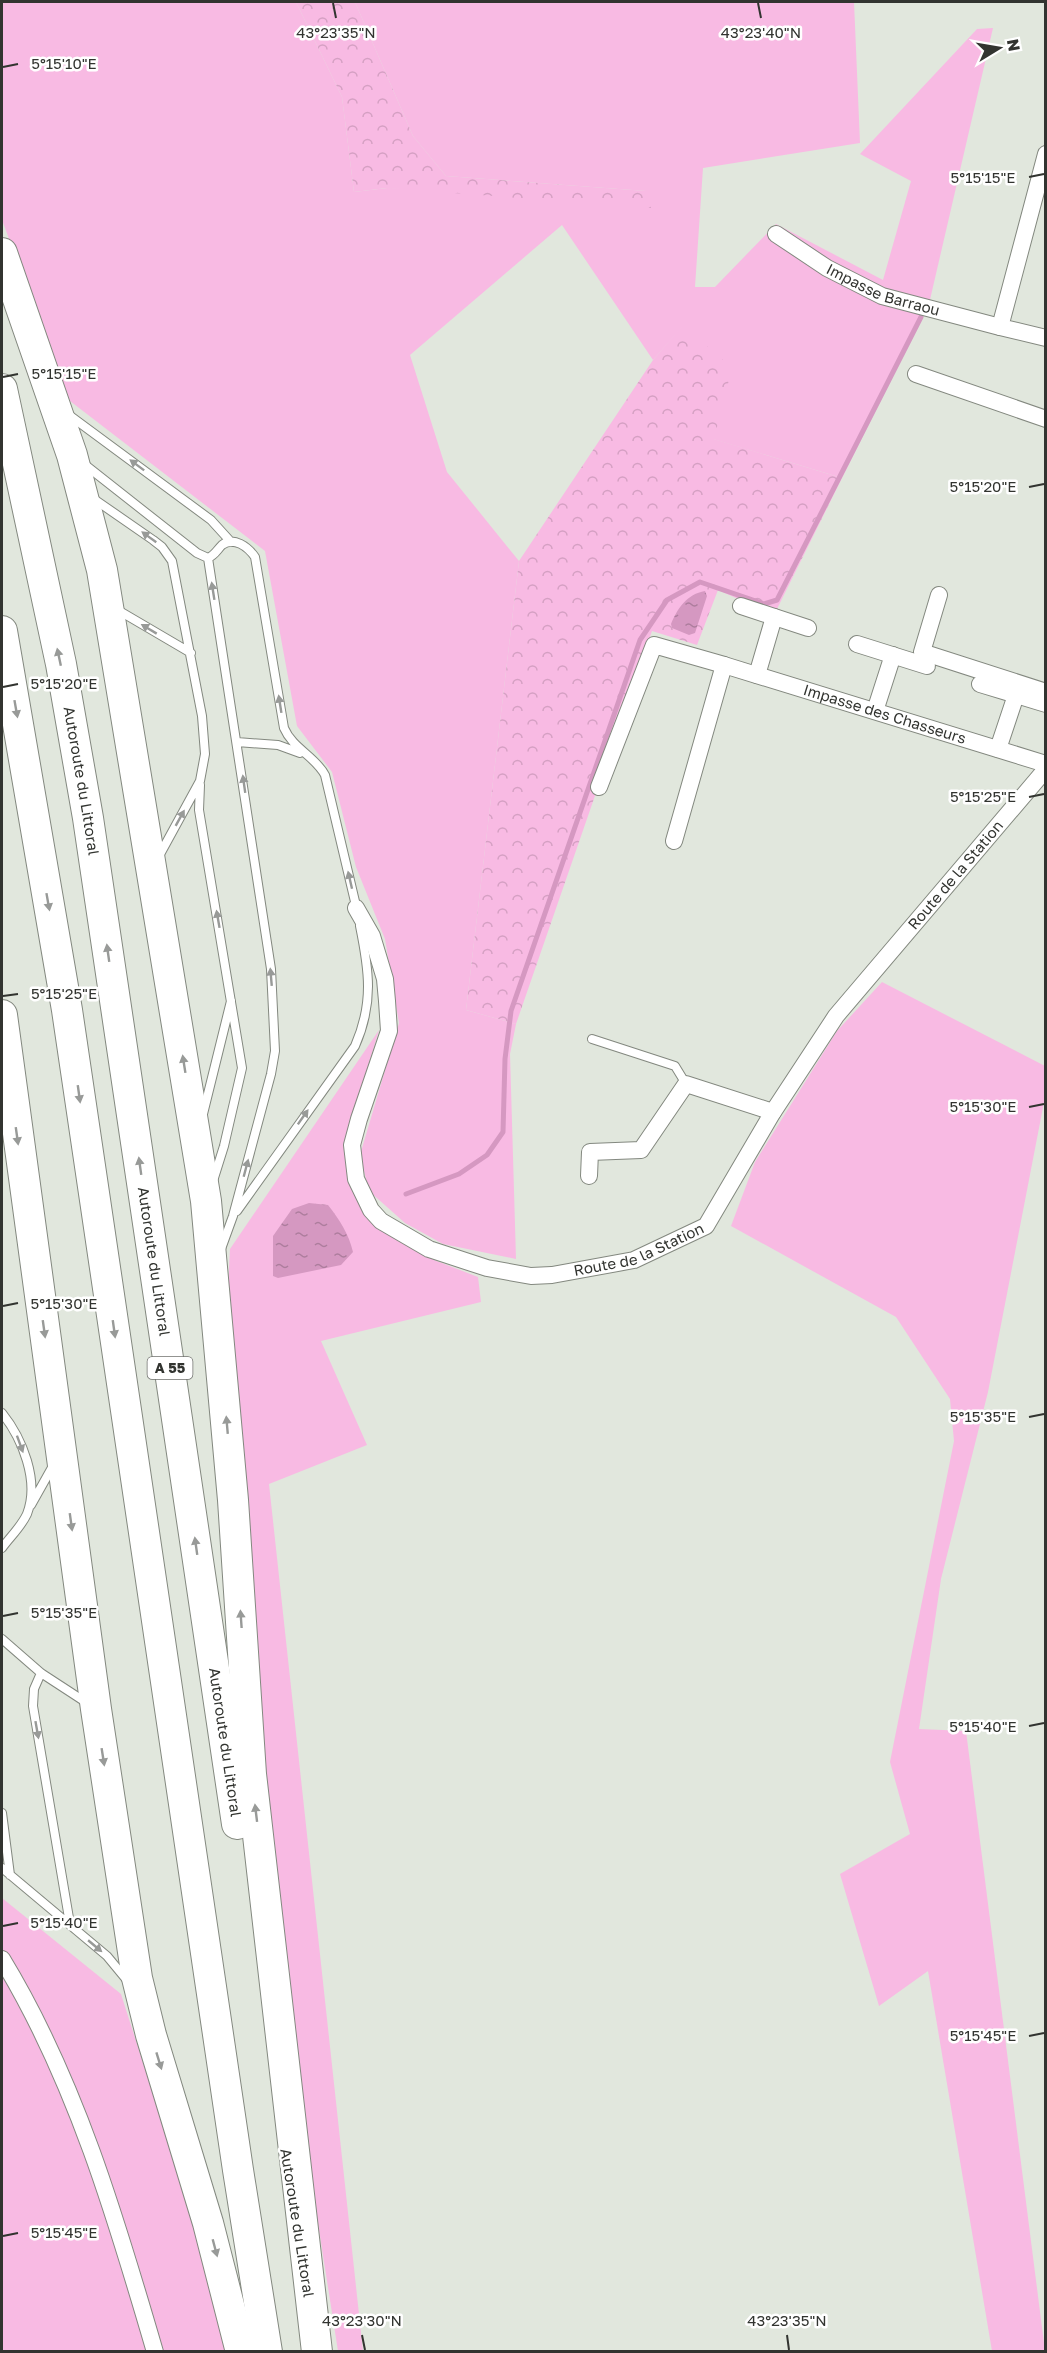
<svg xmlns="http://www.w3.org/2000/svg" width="1047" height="2353" font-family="'Golos Text',sans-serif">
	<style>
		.grass { fill: #f8bae3 }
		.forest { fill: url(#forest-crowns) }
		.water { fill: url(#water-ripples) }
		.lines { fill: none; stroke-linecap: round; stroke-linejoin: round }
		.stream { stroke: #d598c1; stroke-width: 5 }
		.service-casing { stroke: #83887f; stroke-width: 10 }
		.minor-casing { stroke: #83887f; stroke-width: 18 }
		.motorway-casing { stroke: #83887f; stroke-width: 32 }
		.service { stroke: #fff; stroke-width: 8 }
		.minor { stroke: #fff; stroke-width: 16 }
		.motorway { stroke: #fff; stroke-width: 30 }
		.oneway { fill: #989a98 }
		.ticks { fill: none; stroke: #323430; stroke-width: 2 }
		.labels { text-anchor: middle; stroke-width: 5; stroke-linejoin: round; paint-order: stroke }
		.shield { fill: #fff; stroke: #70716e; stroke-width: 1.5 }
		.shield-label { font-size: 14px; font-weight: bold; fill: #323430 }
		.street-label { font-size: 15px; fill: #323430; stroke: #fff }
		.ticks-label { font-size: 15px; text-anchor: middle; fill: #323430; stroke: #fff; stroke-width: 5; stroke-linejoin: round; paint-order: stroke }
	</style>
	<defs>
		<pattern id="forest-crowns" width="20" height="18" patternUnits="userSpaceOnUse" patternTransform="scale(1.5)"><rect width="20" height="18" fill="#f8bae3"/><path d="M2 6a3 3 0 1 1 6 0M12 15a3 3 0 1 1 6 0" fill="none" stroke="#d5a0c3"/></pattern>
		<pattern id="water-ripples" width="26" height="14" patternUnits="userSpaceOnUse" patternTransform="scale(1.5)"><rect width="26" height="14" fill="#d598c1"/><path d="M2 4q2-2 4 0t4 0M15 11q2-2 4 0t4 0" fill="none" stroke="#ad7d9d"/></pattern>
	</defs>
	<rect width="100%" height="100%" fill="#e1e7dd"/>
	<path class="grass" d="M2,2H296L342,97L354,192L387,188L646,191L446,176L413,136L355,2H854L860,143L703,168L695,287H715L776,224L883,280L911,181L860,154L977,29L993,28L929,304L842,478L713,439L683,326L653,360L562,225L410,355L447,472L519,561L466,1010L516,1024L510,1054L516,1259L443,1244L405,1223L369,1191L360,1155L399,1023L385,939L356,867L332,772L297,726L265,551L70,401L2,220Z
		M882,982L1045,1066V1097L988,1392L941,1579L919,1729L966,1731L1045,2351H992L928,1971L879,2006L840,1874L910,1834L890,1762L954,1441L950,1399L896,1317L731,1226L755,1162L837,1031Z
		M379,1030L357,1102L345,1158L357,1200L381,1229L434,1260L478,1277L481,1302L321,1341L367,1445L269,1484L363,2351H338L306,2147L274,1889L228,1289L230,1249Z
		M2,1898L121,1994L225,2320L231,2351H2Z"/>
	<path class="forest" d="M296,2H355L413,136L446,176L646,191L651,208L387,188L354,192L342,97Z
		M683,325L732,368L714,439L842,478L774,615L718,590L697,645L652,631L516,1024L466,1010L519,561L653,360Z"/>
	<path class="water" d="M705,591L707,596L695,633L689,635L672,628L671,624C677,609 687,594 705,591Z
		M309,1203L328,1205C339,1219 349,1234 353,1252L341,1265L278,1278L273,1276V1236L292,1209Z"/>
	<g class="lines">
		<path class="stream" d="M406,1194L459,1174L487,1155L503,1132L505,1059L511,1011L640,640L667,600L700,582L764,604L777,600L921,317"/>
		<defs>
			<path id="service" d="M69,415L211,520L231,542
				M84,464L197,553L208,558L271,969L275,1051L271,1074L233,1216L221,1249
				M91,497L153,540L162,547L172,561L202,716L205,754L200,781L159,856
				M208,558C215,555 217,550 222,545C234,536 248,547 255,557L284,728C293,749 315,756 325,775L357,910
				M116,609L191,653
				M237,742L278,745L300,753
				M200,785L199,810L242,1068L224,1146L213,1181
				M592,1039L675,1066L686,1084
				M203,1114L231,1001
				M237,1211L355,1046C374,1003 369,970 360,926
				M2,1413C22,1438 40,1481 27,1514C21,1527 10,1537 2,1548
				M31,1505L54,1464
				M2,1639L41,1673L87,1703
				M41,1673L34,1689L33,1706L70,1924
				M2,1813L10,1875
				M2,1868L107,1956L126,1979"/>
			<g id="minor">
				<path d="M1046,154L1000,327L1046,338"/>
				<path id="s1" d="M776,234L827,268L882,296L1000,327"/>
				<path d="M916,374L1046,419"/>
				<path d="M939,595L922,652L1046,692"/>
				<path d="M741,606L808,628"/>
				<path d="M857,644L927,666"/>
				<path d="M757,675L774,617"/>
				<path d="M980,684L1046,704"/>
				<path d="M875,711L893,655"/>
				<path d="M998,749L1016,695"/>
				<path d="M599,787L654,645L724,665"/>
				<path id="s2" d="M674,841L724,665L1046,764"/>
				<path id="s3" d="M356,908L372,936L385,979L387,1001L389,1031L359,1119L352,1145L356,1179L371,1210L381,1221L429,1249L487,1268L531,1276L552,1275L634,1260L706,1226L773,1112L836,1016L1046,769"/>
				<path d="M589,1176L590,1152L641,1150L686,1084L773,1112"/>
				<path d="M2,1959C75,2079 116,2218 155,2352"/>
			</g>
			<g id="motorway">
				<path d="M2,253L72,455L102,570L206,1201L233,1500L251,1774L317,2352"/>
				<path id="s4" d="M2,389L61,664L88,818L237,1824"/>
				<path d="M2,631L67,1010L238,2170L267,2352"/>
				<path d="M2,1015L96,1709L137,1978L151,2035L208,2223L241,2352"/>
			</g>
		</defs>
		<use href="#service" class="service-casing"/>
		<use href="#minor" class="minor-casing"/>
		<use href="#motorway" class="motorway-casing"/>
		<use href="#service" class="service"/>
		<use href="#minor" class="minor"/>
		<use href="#motorway" class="motorway"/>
	</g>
	<defs><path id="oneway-solid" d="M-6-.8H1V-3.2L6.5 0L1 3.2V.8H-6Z" transform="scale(1.5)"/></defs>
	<g class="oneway">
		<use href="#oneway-solid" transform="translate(137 465) rotate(-143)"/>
		<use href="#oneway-solid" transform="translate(149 537) rotate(-144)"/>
		<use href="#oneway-solid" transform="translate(213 591) rotate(-99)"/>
		<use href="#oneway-solid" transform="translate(149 629) rotate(-149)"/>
		<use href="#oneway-solid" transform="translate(59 657) rotate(-102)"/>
		<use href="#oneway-solid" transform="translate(280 704) rotate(-99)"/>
		<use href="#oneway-solid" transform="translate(16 709) rotate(80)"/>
		<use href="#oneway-solid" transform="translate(244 784) rotate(-98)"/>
		<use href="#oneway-solid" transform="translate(180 818) rotate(-61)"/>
		<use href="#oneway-solid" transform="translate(350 880) rotate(-103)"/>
		<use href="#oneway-solid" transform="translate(48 902) rotate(80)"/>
		<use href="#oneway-solid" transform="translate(218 919) rotate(-100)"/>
		<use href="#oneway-solid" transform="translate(108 953) rotate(-98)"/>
		<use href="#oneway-solid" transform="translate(271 977) rotate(-95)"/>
		<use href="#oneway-solid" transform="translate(184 1064) rotate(-99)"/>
		<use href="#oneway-solid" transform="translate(79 1094) rotate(82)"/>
		<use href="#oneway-solid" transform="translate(303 1117) rotate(-55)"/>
		<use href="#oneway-solid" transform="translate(17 1136) rotate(82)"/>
		<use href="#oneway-solid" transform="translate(140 1166) rotate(-98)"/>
		<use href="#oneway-solid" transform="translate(246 1168) rotate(-75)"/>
		<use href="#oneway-solid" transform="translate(44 1329) rotate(82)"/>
		<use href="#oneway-solid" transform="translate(114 1329) rotate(82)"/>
		<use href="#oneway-solid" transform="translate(227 1425) rotate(-95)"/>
		<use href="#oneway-solid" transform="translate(20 1444) rotate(70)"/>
		<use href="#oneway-solid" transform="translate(71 1522) rotate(82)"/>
		<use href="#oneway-solid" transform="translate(196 1546) rotate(-98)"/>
		<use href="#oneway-solid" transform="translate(241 1619) rotate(-94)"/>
		<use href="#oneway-solid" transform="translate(37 1730) rotate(80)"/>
		<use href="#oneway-solid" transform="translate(103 1757) rotate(81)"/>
		<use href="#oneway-solid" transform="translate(256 1813) rotate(-97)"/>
		<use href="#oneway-solid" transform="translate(95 1946) rotate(40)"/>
		<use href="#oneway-solid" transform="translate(159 2061) rotate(73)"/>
		<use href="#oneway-solid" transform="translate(215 2248) rotate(75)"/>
	</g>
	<path class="ticks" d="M333,3L336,18M758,3L761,18M3,67L18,64M1029,177L1044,174M3,377L18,374M1029,487L1044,484M3,687L18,684M1029,797L1044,794M3,996L18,994M1029,1107L1044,1104M3,1306L18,1303M1029,1417L1044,1414M3,1616L18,1613M1029,1726L1044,1723M3,1926L18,1923M1029,2036L1044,2033M3,2236L18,2233M362,2335L365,2350M787,2335L789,2350"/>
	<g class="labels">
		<rect class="shield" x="147.5" y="1357" width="45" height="22" rx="4.5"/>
		<g class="shield-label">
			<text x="170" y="1373">A 55</text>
		</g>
		<g class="street-label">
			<text dy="5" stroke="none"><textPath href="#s1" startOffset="122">Impasse Barraou</textPath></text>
			<text dy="5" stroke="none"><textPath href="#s2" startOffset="351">Impasse des Chasseurs</textPath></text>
			<text dy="5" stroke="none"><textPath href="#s4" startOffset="400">Autoroute du Littoral</textPath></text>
			<text dy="5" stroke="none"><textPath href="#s3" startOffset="1110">Route de la Station</textPath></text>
			<text dy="5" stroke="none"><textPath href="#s3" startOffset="606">Route de la Station</textPath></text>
			<text dy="5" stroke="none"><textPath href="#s4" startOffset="886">Autoroute du Littoral</textPath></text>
			<text dy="5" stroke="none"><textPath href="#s4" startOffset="1372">Autoroute du Littoral</textPath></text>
			<text transform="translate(297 2223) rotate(81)" y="5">Autoroute du Littoral</text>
		</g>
	</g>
	<g class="ticks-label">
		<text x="336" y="38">43°23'35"N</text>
		<text x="761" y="38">43°23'40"N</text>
		<text x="64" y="69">5°15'10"E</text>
		<text x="983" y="183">5°15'15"E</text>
		<text x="64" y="379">5°15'15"E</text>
		<text x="983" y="492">5°15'20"E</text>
		<text x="64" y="689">5°15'20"E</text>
		<text x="983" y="802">5°15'25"E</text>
		<text x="64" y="999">5°15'25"E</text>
		<text x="983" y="1112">5°15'30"E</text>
		<text x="64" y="1309">5°15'30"E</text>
		<text x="983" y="1422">5°15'35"E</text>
		<text x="64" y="1618">5°15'35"E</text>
		<text x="983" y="1732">5°15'40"E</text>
		<text x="64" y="1928">5°15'40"E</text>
		<text x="983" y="2041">5°15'45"E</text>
		<text x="64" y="2238">5°15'45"E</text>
		<text x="362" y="2326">43°23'30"N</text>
		<text x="787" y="2326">43°23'35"N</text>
	</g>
	<rect width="1047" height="2353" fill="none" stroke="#323430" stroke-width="6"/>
	<g transform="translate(999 48) rotate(79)" stroke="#ffffff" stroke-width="4.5" paint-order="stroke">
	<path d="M0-4.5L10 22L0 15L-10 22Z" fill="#323430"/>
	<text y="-9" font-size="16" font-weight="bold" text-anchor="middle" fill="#323430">N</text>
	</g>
</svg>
